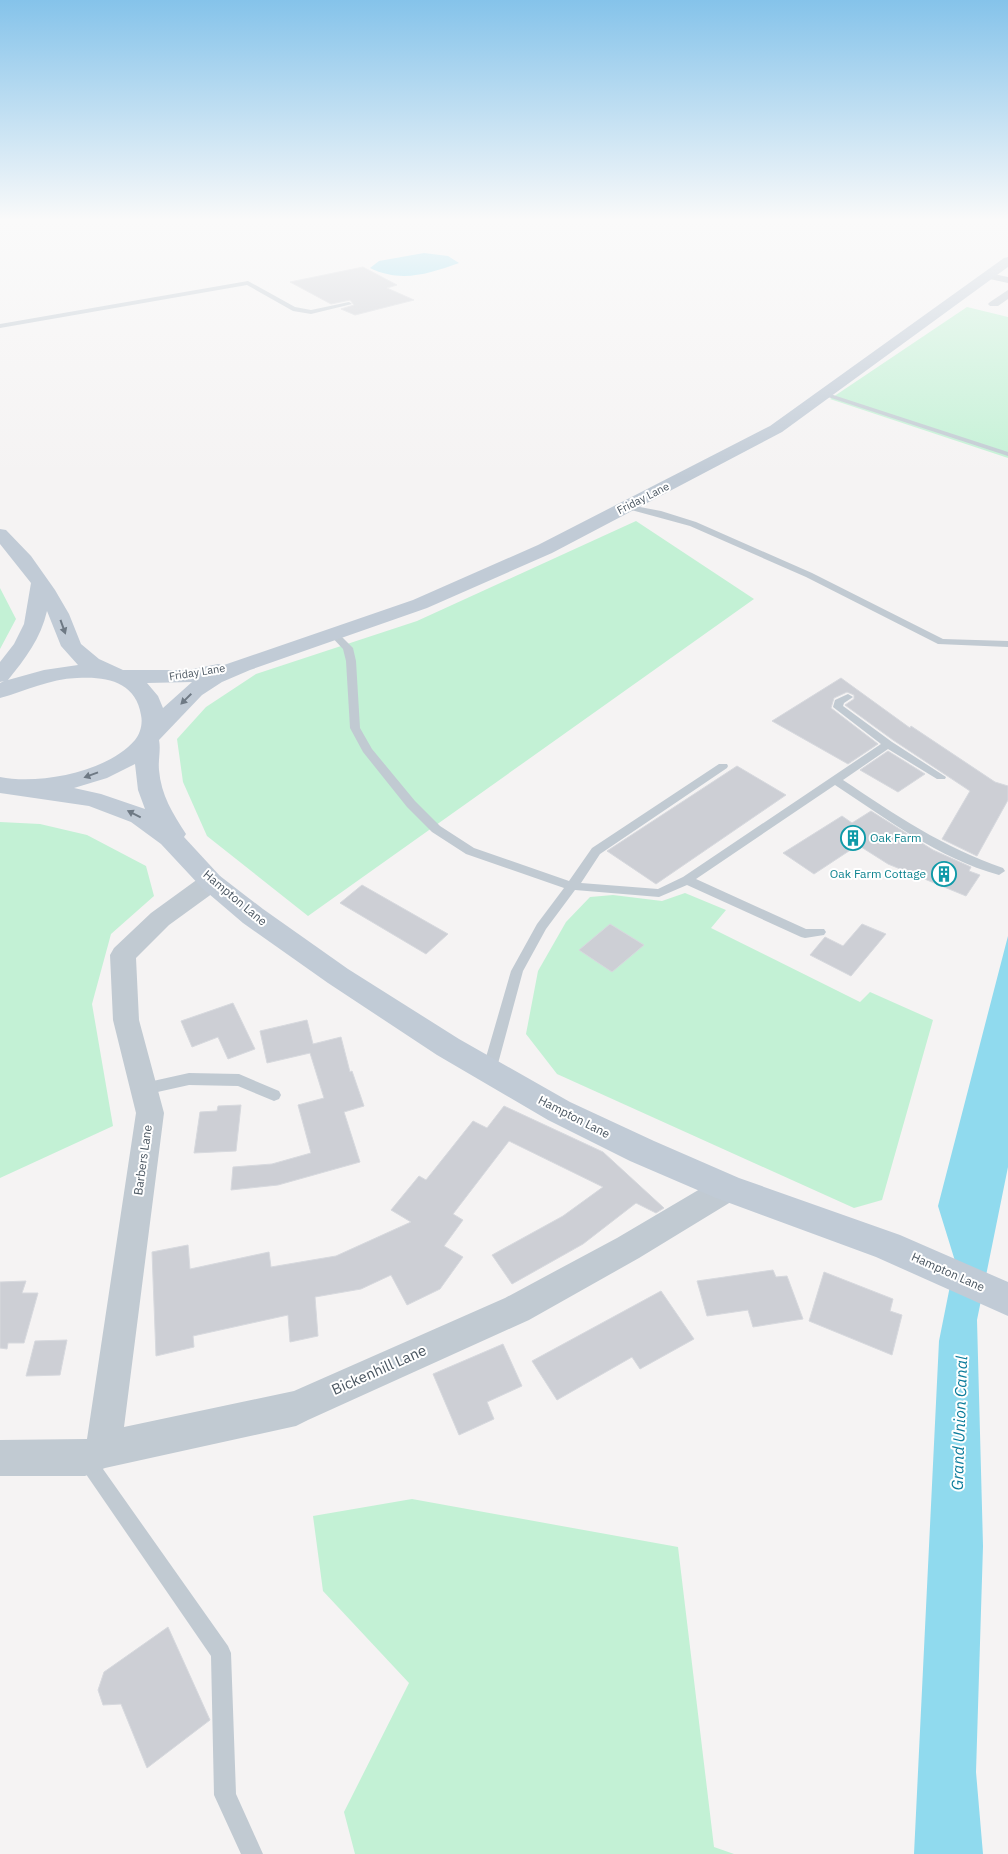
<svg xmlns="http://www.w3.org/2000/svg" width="1008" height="1854" font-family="'IBM Plex Sans',sans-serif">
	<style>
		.green { fill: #c3f1d5 }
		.water { fill: #90daee }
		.building { fill: #cdcfd5; stroke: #d7d9de }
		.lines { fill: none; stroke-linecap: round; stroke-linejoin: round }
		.lane { fill: #c1cad2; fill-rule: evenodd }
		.street { fill: #c1cad2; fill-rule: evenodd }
		.secondary { fill: #c1cbd6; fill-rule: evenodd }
		.oneway { fill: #6e7984 }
		.labels { text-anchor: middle; stroke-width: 4; stroke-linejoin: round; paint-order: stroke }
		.far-street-label { font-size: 11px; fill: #4a5661; stroke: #fff }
		.culture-label { font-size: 12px; fill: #0d838f; stroke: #fff; text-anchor: start }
		.street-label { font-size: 12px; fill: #4a5661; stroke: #fff }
		.near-street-label { font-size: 15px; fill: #4a5661; stroke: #fff }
		.near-water-label { font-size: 16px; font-style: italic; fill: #0c7c9b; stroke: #fff }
	</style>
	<rect width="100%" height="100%" fill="#f5f3f3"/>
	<path class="green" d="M967,307L1008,317V458L830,399Z
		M636,521L754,599L308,916L207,836L183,782L177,739L206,707L256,674L417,621Z
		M0,588L16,619L0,649Z
		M0,822L40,824L87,835L146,866L154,896L111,934L92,1004L113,1126L0,1178Z
		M685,893L726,910L711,928L860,1002L870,992L933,1020L882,1200L854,1208L557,1074L526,1034L538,971L566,922L590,897L613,895L662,901Z
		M412,1499L678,1547L714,1847L734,1854H355L344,1812L409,1683L323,1591L313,1516Z"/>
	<path class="water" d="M424,253L448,256L459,263C428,274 401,283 370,268L379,261Z
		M1008,936V1167L977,1320L983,1546L976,1772L983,1854H914L939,1341L955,1261L938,1206Z"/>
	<path class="building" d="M363,267L397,285L387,288L414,300L355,315L341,309L354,305L350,300L331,304L290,282Z
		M841,678L910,728L911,726L995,782L1008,786V800L977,856L942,839L970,791L893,740L845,705L854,699V695L847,692L834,698L831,708L878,744L848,764L772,721Z
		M888,751L925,774L898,792L860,770Z
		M737,766L786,795L656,884L607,851Z
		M871,811L933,850L971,867L969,871L980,875L966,896L888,864L858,845L814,874L783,853L842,816L852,823Z
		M362,885L448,934L426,954L340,903Z
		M610,924L644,945L612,972L579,950Z
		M862,924L886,934L851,976L810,955L825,937L843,946Z
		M233,1003L255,1049L228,1059L218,1037L192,1047L181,1021Z
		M307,1020L313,1044L341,1037L350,1072L352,1071L364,1106L344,1112L360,1162L278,1185L231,1190L233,1167L272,1164L311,1153L298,1105L324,1098L310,1053L267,1063L260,1031Z
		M241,1105L236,1151L194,1153L200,1112L217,1111L218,1106Z
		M504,1106L603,1152L664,1208L656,1213L636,1203L583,1244L512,1284L492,1255L563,1216L603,1187L509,1141L453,1214L463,1220L444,1246L463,1257L440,1289L407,1305L391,1275L361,1289L315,1297L318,1336L290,1342L288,1315L193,1336L194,1347L156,1356L152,1252L188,1245L190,1269L269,1252L271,1267L336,1256L411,1222L391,1210L419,1176L426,1180L473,1121L487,1128Z
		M773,1270L776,1277L787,1276L803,1319L753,1327L748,1310L707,1316L697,1281Z
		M824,1272L893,1299L890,1311L902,1315L892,1355L809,1321Z
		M26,1281L22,1293H38L24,1343H8L7,1349L0,1348V1282Z
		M661,1291L694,1339L640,1369L632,1357L557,1400L532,1361Z
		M67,1340L60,1375L26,1376L35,1341Z
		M503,1344L522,1386L487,1402L494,1419L459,1435L433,1374Z
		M168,1627L210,1720L147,1768L121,1704L103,1705L98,1690L104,1672Z"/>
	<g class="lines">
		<path class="lane" d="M248,281L295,307L311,310L349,302L352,304L311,314L293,311L247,285L0,328V324Z
			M824,392L1008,452V456L822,395L821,394Z
			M624,504L661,511L696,522L812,573L943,639L1008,641V647L938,644L806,577L690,526L624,508Z
			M333,630L336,631L353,648L356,661L360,728L372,749L415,801L440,826L474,848L569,881L592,848L719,764H727L728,766L727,768L600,854L581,883L658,889L683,877L881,744L833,707L835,700L848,694L853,697L844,703L843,706L892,742L946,777L945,779H937L888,749L843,780C894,814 944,848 1003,868L1005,871L999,875C938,858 887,819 835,785L696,879L806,929H824L826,932L824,935L805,938L801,937L687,885L659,897L575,890L546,929L523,971L496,1071L494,1075L489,1077L484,1075L482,1071L511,971L537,924L564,888L466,854L432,832L407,807L363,752L350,728L346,661L343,649L328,633Z
			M189,1073L239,1074L279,1091L281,1095L279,1099L274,1101L238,1086L189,1085L144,1095L139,1093L137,1089L139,1085L144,1083Z
			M85,1449L91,1452L228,1646L231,1653L236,1794L263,1854H241L214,1795L211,1656L79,1464L76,1458L79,1452Z"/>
		<path class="street" d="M989,273L1008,277V283L985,278L983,276L985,274Z
			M1008,290V299L998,306H990L988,304L990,302Z
			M211,874L220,876L223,882L220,888L169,925L136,958L139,1020L164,1113L124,1427L294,1391L505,1298L617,1238L717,1179L728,1175L739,1179L743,1188L739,1197L639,1258L529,1320L308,1420L296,1426L105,1468L85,1476H0V1440L87,1439L136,1113L113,1020L110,955L114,948L151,913L202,876Z"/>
		<path class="secondary" d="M1008,257V267L782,432L552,553L427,608L250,670L222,682L202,695L159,740C161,749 158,760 159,770C161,795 173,814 186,834L184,837L220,876L263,909L348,969L459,1039L570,1102L654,1141L739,1178L900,1235L1008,1282V1316L876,1257L716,1198L630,1161L548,1120L437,1055L328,983L243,923L202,888L161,844L131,822L89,806L0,793V777C39,785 108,772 135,740C140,734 143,724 141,715C136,682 107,676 77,678C49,679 26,691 0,698V683L4,681L0,682V662L14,644L24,624L31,583L0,544V529L6,530L31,556L55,590L69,614L81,644L99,659L123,670H188L218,664L224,665L413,600L538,545L770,426L1004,258ZM47,611L61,646L78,665L44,670L8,680C25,659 41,638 47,611ZM192,682L163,708L158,696L147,683ZM135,764L138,790L145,809L101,794L74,788L107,778Z"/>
	</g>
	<defs><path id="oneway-solid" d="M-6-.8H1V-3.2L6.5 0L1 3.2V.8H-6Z" transform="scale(1.25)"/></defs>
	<g class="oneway">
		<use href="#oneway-solid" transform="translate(63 627) rotate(70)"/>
		<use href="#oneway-solid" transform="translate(186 699) rotate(135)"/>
		<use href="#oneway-solid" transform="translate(91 775) rotate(160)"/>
		<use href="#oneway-solid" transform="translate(134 814) rotate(-153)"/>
	</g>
	<linearGradient id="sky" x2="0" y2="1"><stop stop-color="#85c3ea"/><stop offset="0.46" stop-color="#fafafa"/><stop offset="1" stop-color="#fafafa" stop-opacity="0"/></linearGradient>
	<rect width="1008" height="478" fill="url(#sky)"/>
	<defs>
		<symbol id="building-ring" viewBox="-11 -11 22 22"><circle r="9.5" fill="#fff" stroke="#0f9aa8" stroke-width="1.5"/><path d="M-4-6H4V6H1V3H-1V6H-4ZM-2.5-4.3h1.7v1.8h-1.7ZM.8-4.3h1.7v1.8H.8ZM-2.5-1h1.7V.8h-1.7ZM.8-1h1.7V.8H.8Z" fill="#0f9aa8"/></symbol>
	</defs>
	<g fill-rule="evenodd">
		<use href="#building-ring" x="839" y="824" width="28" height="28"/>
		<use href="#building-ring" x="930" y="860" width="28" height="28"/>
	</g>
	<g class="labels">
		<g class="far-street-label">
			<text transform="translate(643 498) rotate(-27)" y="4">Friday Lane</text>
			<text transform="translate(197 672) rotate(-9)" y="4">Friday Lane</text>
		</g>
		<g class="culture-label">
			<text x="870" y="842">Oak Farm</text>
			<text x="926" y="878" text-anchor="end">Oak Farm Cottage</text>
		</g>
		<g class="street-label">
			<text transform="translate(235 898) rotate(40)" y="4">Hampton Lane</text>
			<text transform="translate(574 1117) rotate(27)" y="4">Hampton Lane</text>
			<text transform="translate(143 1160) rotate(-82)" y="4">Barbers Lane</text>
			<text transform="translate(948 1272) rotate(24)" y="4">Hampton Lane</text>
		</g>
		<g class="near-street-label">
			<text transform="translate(379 1370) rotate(-24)" y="5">Bickenhill Lane</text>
		</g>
		<g class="near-water-label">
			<text transform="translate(959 1423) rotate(-88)" y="6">Grand Union Canal</text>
		</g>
	</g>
</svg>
